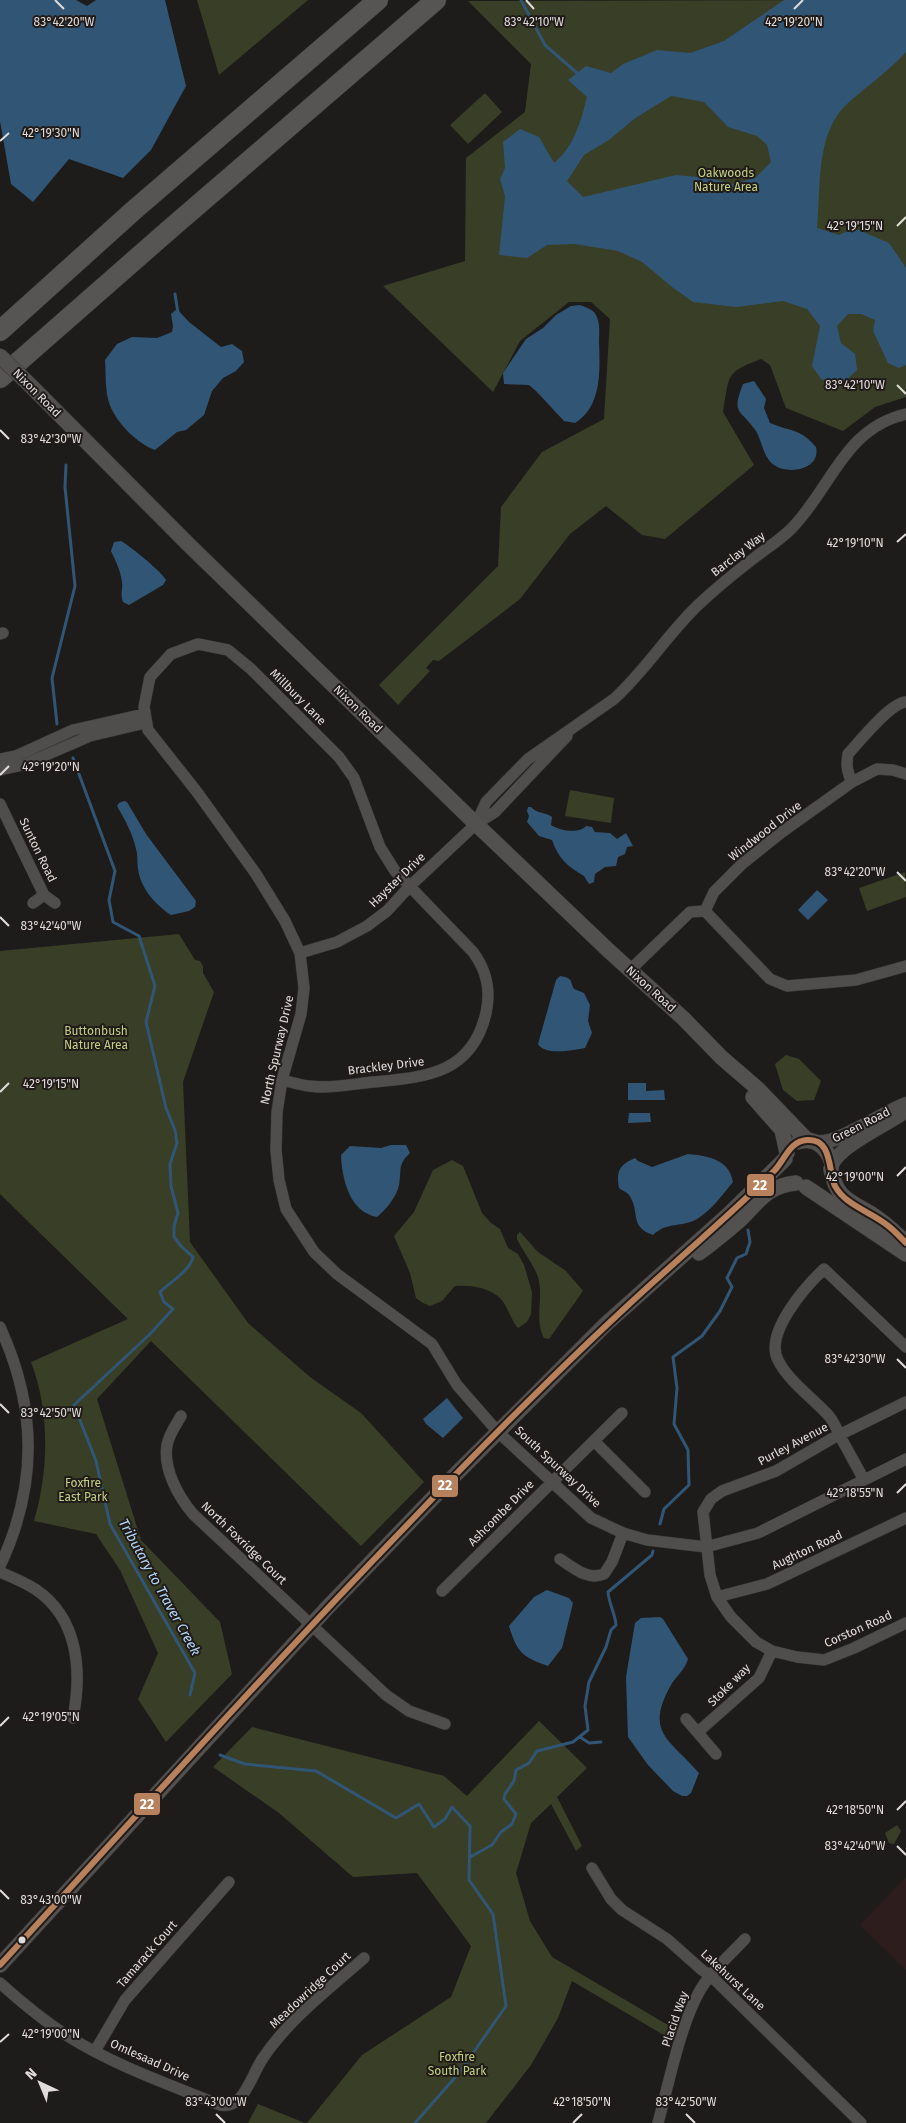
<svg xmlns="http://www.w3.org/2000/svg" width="906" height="2123" font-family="'Fira Sans',sans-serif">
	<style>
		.education { fill: #2e1d1d }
		.green { fill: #393e26 }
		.water { fill: #315575; fill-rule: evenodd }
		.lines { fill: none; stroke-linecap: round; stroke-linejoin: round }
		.stream { stroke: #315575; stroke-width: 3 }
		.minor-casing { stroke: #383736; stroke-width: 12 }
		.tertiary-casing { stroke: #383736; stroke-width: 15 }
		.secondary-casing { stroke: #383736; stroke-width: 16 }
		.motorway-casing { stroke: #383736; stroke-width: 21 }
		.minor { stroke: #504e4d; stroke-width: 11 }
		.tertiary { stroke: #504e4d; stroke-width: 14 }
		.secondary { stroke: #525150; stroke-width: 15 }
		.motorway { stroke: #575554; stroke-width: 20 }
		.secondary-bridge-casing { stroke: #383736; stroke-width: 16; stroke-linecap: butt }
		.secondary-bridge { stroke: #525150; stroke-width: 15 }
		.bus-1-casing { stroke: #201b18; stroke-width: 10 }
		.bus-1 { stroke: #b6815c; stroke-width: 6 }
		.ticks { fill: none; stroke: #e0dcdb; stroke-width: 2 }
		.bus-dot { fill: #e0dcdb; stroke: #201b18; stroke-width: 2 }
		.labels { text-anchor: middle; stroke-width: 4; stroke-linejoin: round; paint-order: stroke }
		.park-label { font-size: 12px; fill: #c1d184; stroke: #201b18 }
		.street-label { font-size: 12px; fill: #e0dcdb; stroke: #201b18 }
		.water-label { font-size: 14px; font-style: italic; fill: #b0d5f7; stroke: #201b18 }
		.ticks-label { font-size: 12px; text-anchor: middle; fill: #e0dcdb; stroke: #201b18; stroke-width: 4; stroke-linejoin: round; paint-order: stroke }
		.line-badge { stroke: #201b18; stroke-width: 2 }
		.badge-label { font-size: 14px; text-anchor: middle; font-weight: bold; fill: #fff }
	</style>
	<rect width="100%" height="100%" fill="#1e1c1a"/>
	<path class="education" d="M906,1877V1970L860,1925Z"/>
	<path class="green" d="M197,0H308L219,75Z
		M906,0V397L875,407L843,431L786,408L770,365L761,359C724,373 730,375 723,412L754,465L665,539L642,535L606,506L570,534L520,599L439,661L433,660L426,668L430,671L398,705L379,685L498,566L501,507L542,452L604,419L610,319L591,302H569L520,341L493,392L383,286L465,261L466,158L525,112L531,64L468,1Z
		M485,93L502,112L468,144L450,125Z
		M570,790L614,798L611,823L565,816Z
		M905,872L906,897L867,911L859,888Z
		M179,934L195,960L200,961L203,966V973L214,992L183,1082L190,1242L248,1323L310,1377L361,1413L424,1482L361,1546L151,1341L97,1399L141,1540L220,1622L232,1674L166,1742L138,1699L158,1653L120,1570L96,1534L34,1521C49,1470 50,1412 31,1362L128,1319L0,1194V951Z
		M786,1055L799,1059L821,1081L814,1100L797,1101L783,1090L775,1064Z
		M452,1160L463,1166L482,1213L491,1223L500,1229L508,1248L518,1254L524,1265L532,1292L531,1314L527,1322L518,1328C510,1319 508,1306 500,1298C488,1287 470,1285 455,1286L442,1301L430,1306L423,1303L416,1298L410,1273L394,1236L414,1212L433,1170Z
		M520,1232L538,1252L566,1271L583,1291L549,1339L544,1338C534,1319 544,1297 538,1277C533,1263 523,1252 517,1239V1235Z
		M539,1721L587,1768L557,1797L582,1846L576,1851L551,1804L531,1823L516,1873L530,1921L552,1957L668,2025L667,2037L572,1981L558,2018L531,2065L486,2123H307L362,2055L451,1997L471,1946L417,1873L353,1877L279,1813L213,1767L252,1727L444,1776L467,1796Z
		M897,1825L901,1831L894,1844L889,1843L885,1833Z
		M258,2104L305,2123H248Z"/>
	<path class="water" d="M0,0H76L87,6L96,0H165L186,86L151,150L123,178L69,159L33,202L11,184L0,121Z
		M784,0H906V52C889,71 867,86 848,103C815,132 821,188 817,228L839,235L854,228L889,243L906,268V365L899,368L888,363L873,331L875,320L861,314H848L837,326L841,343L855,354L857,370L840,386L821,379L812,366L820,326L807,309L783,301L736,307L693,302L672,287L642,262L618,251L574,244L547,245L527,258L499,255L505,196L500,179L505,168L503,142L520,129L539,137L554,163C574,147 581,121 587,97L568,80L586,66L611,73L623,64L657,50L690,53L724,41ZM671,96L704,102L728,127L757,136L767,145L771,162L755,178L733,184L709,178L676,175L583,197L567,181L584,155L609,140L634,119Z
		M580,305C585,307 591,309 594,312C601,321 599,332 599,342C600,370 602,407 575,423L564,421L536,391L529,385L504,384L503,373L526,339L543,328L556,315L571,306Z
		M177,309L189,322L221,347L232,344L242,351L244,362L236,371L223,378L212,391L204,415L186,430L177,432L155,450C136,443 113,420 108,399C105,387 106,372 105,360L117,344L132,337L157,338L172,332L173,326L171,314Z
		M754,381L766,399L764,408L770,423C791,432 800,428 816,447C821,470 788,475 774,465C763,457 762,441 756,431C740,408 731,415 743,384Z
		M121,541C129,545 162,572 166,580L163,585L129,605L123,602C120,594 123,590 122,582C121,571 115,560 111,551L114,542Z
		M124,801L127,802L146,834L196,901L195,907L189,911L171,915C155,904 141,889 138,869C137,862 138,856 136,849C133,834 125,820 117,806L119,803Z
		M528,807H531C537,814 546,812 552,817L551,825C560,831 579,834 586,826L592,827L595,832L610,833L617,839L626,833L633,846L627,847L625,854L618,857L616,866L605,867L595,874L594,882L589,884L584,876C568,867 558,858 552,840L539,836L527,822L529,816L527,811Z
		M817,890L828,900L808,920L798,910Z
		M560,976C573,978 570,981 574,989L584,993L590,1005L588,1021L592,1033L585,1048C574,1050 545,1056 538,1044L556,980Z
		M628,1083H646V1091L664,1090L665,1100H628Z
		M629,1113H650L651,1122L628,1123Z
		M391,1145H406L410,1153C397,1165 402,1170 399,1185C397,1196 386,1210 377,1217C349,1212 342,1178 341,1155L350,1146L381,1148Z
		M688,1154C708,1156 729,1159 733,1182C722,1195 712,1210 697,1219C681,1228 668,1221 653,1235C628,1226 641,1212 629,1195C627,1192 621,1190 619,1188C616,1171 619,1165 635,1158L638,1161L652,1167Z
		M447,1398L463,1418L443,1438L426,1424L423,1419Z
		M547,1590L569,1598L573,1603L562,1648L548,1666C522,1657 517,1652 509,1626L534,1597Z
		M660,1617L663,1619L688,1659C685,1670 676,1676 671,1685C644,1733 670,1739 699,1773L691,1793L687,1796H682L673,1791L648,1765L628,1737L626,1677L635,1623L641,1618Z"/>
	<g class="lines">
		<path class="stream" d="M521,0L545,45L577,73
			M175,294L178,313
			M57,724L52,678L75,586L65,487L66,465
			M73,758L115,871L109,900L113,922L139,936L155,986L146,1022L166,1108L175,1130L177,1143L170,1164L171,1186L178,1213L174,1226V1237L181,1246L193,1257C190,1271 170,1282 160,1292L164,1302L173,1309L149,1335L74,1405L96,1461L110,1524L195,1673L190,1695
			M660,1524L664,1509L689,1485L688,1450L674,1424L677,1388L673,1357L702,1336L720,1311L732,1287L727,1278L737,1258L746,1254L750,1242L748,1230
			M580,1737L589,1743L601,1742
			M220,1755L245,1764L316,1771L396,1818L419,1804L434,1827L445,1819L452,1807L470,1826L469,1880L493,1914L506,2006L459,2073L415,2123
			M470,1857L492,1845L501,1832L512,1824L516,1814L504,1799L505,1794L514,1781L516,1770L529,1763L537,1751L573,1742L588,1730L585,1706L589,1682L606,1647L611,1630L616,1625C615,1613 609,1604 608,1592L652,1555L653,1551"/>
		<defs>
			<path id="minor" d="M0,634L3,633
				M0,759L16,756L73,730L144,714
				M0,770L23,765L90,736L145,723
				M852,782C847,772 846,765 848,754C859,742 891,702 906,702
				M0,804L44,895L55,903
				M476,824L486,802L528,759L614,699C645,671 667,635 697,606C717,587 737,571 758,555C770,546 781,539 791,529C831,489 844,428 906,414
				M33,903L44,895
				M705,911L770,979L787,986L856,980L906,966
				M300,953L337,942L367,926L387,911L409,887L476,824L495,812L567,736
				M630,970L690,912L705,911L714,892L742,864L782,832L852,782L877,769L893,770L906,774
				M282,1080C291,1082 300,1085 309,1086C329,1089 353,1084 373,1082C426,1077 472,1074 486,1013C491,990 487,971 473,952L395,871L380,847L354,778L339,757L251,669L228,650L198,644L171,654L150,677L144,707L148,730L197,792L256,874L285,921L300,953L304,988L301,1014L282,1080L277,1112L276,1150L279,1180L286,1209L314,1252L337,1274L432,1344L457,1385L498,1432L591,1518L623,1533L647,1540L706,1547L758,1533L906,1459
				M0,1327C37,1408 38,1485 0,1566
				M906,1402L833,1438L776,1471L722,1491L711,1499L703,1512L710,1575L717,1597L731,1617L756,1642L772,1651L797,1657L824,1660L854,1648L906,1623
				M181,1416C176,1425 169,1434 167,1445C163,1469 178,1496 193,1514L386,1695L409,1711L445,1724
				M594,1441L645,1492
				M864,1480C856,1465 848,1451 840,1436C837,1430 834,1422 829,1416C814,1399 788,1381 778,1360C764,1333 806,1286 824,1269L906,1347
				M560,1559C573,1567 587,1581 604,1574L612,1562L623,1533
				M0,1572C12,1577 24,1582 35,1589C79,1618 82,1672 73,1718
				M442,1591L622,1413
				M717,1597L767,1584L906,1518
				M686,1719L716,1754
				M698,1732L759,1678L772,1651
				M592,1868L611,1899L622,1910L667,1939L702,1970L711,1976L861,2123
				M0,1983C21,2002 43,2020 66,2035C113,2065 168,2084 220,2105C244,2110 251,2075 263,2058C289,2019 329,1989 364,1958
				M95,2051L125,2000L229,1882
				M658,2123C669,2083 679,2030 698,1994C709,1973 729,1956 745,1939"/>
			<path id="tertiary" d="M816,1142C836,1146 884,1112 906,1104
				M831,1169C833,1148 889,1124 906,1111"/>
			<path id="secondary" d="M32,387L188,544L476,824L608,950L684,1019L721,1057L758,1089L807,1140
				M753,1097L782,1130L787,1153
				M798,1142C815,1136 827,1148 832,1163
				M831,1169C836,1197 847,1200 870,1213C883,1221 895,1232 906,1243
				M806,1187L906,1254
				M699,1253C713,1243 726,1232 739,1221C759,1202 766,1186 796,1183
				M0,1965L327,1608L457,1473L606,1324L729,1214L785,1159"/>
			<path id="motorway" d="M0,331L133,211L378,0
				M0,378L170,229L436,0"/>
		</defs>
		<use href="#minor" class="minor-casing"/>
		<use href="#tertiary" class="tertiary-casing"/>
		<use href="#secondary" class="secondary-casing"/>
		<use href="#motorway" class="motorway-casing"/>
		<use href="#minor" class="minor"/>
		<use href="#tertiary" class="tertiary"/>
		<use href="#secondary" class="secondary"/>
		<use href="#motorway" class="motorway"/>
		<defs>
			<path id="secondary-bridge" d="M0,356L32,387"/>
		</defs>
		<use href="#secondary-bridge" class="secondary-bridge-casing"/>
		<use href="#secondary-bridge" class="secondary-bridge"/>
		<defs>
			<path id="bus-1" d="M0,1965C136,1816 271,1666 411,1521C494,1434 579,1348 669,1268C704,1236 741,1205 775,1170C785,1159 790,1141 807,1140C833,1138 828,1172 835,1186C845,1205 871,1212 887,1225C894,1230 900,1237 906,1243"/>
		</defs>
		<use href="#bus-1" class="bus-1-casing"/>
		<use href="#bus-1" class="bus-1"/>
	</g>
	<path class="ticks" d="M55,0L64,9M526,0L534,9M794,9L803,0M0,141L9,133M897,226L906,217M897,385L906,394M0,430L9,439M897,542L906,534M0,775L9,766M897,872L906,881M0,917L9,926M0,1092L9,1083M897,1176L906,1167M897,1359L906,1368M0,1404L9,1413M897,1493L906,1484M0,1726L9,1717M897,1810L906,1801M897,1846L906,1855M0,1890L9,1899M0,2042L9,2034M216,2114L225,2123M686,2114L695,2123M573,2123L582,2114"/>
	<circle class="bus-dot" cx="22" cy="1940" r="4.5"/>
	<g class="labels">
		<g class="park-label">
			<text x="726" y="177">Oakwoods<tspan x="726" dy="14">Nature Area</tspan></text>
			<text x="96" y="1035">Buttonbush<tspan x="96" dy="14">Nature Area</tspan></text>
			<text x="83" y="1487">Foxfire<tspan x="83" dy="14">East Park</tspan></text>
			<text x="457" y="2061">Foxfire<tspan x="457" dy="14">South Park</tspan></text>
		</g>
		<g class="street-label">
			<text transform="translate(37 393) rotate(45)" y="4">Nixon Road</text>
			<text transform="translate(738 554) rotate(-38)" y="4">Barclay Way</text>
			<text transform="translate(298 697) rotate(45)" y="4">Millbury Lane</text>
			<text transform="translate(358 709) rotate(44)" y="4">Nixon Road</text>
			<text transform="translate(765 831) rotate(-38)" y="4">Windwood Drive</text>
			<text transform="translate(38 850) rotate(64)" y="4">Sunton Road</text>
			<text transform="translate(397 880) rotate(-44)" y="4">Hayster Drive</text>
			<text transform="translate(651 989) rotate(42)" y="4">Nixon Road</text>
			<text transform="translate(277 1050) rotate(-77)" y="4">North Spurway Drive</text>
			<text transform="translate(386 1066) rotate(-7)" y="4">Brackley Drive</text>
			<text transform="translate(861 1125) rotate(-27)" y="4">Green Road</text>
			<text transform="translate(793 1444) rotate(-28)" y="4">Purley Avenue</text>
			<text transform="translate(558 1467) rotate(43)" y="4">South Spurway Drive</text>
			<text transform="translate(501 1513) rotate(-45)" y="4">Ashcombe Drive</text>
			<text transform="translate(244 1543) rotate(44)" y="4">North Foxridge Court</text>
			<text transform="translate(807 1550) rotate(-25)" y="4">Aughton Road</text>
			<text transform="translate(858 1629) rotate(-24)" y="4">Corston Road</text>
			<text transform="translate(729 1685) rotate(-45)" y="4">Stoke way</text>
			<text transform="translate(147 1954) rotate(-49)" y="4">Tamarack Court</text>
			<text transform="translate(733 1980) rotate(43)" y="4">Lakehurst Lane</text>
			<text transform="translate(310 1990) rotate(-43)" y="4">Meadowridge Court</text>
			<text transform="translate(675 2019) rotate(-71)" y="4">Placid Way</text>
			<text transform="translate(150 2060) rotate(24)" y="4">Omlesaad Drive</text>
		</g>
		<g class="water-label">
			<text transform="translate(160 1587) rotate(61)" y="5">Tributary to Traver Creek</text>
		</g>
	</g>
	<g class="ticks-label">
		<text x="794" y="26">42°19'20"N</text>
		<text x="64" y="26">83°42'20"W</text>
		<text x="534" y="26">83°42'10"W</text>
		<text x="51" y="137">42°19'30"N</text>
		<text x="855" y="230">42°19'15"N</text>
		<text x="855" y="389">83°42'10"W</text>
		<text x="51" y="443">83°42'30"W</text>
		<text x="855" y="547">42°19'10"N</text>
		<text x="51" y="771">42°19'20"N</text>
		<text x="855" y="876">83°42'20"W</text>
		<text x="51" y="930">83°42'40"W</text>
		<text x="51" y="1088">42°19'15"N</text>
		<text x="855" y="1181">42°19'00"N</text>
		<text x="855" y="1363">83°42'30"W</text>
		<text x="51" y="1417">83°42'50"W</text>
		<text x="855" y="1497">42°18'55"N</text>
		<text x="51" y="1721">42°19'05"N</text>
		<text x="855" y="1814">42°18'50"N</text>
		<text x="855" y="1850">83°42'40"W</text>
		<text x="51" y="1904">83°43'00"W</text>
		<text x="51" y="2038">42°19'00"N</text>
		<text x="216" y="2106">83°43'00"W</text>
		<text x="686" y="2106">83°42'50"W</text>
		<text x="582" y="2106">42°18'50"N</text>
	</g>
	<g class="line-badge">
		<rect x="746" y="1173" width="29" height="24" rx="5" fill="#b6815c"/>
		<rect x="431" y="1474" width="28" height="24" rx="5" fill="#b6815c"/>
		<rect x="133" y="1792" width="28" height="24" rx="5" fill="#b6815c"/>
	</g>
	<g class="badge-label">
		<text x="760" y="1190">22</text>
		<text x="445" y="1490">22</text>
		<text x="147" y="1809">22</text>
	</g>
	<g transform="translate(40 2083) rotate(316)" stroke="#201b18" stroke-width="4" paint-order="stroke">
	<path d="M0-4L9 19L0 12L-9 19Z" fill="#e0dcdb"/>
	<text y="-8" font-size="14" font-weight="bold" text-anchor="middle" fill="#e0dcdb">N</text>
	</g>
</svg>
